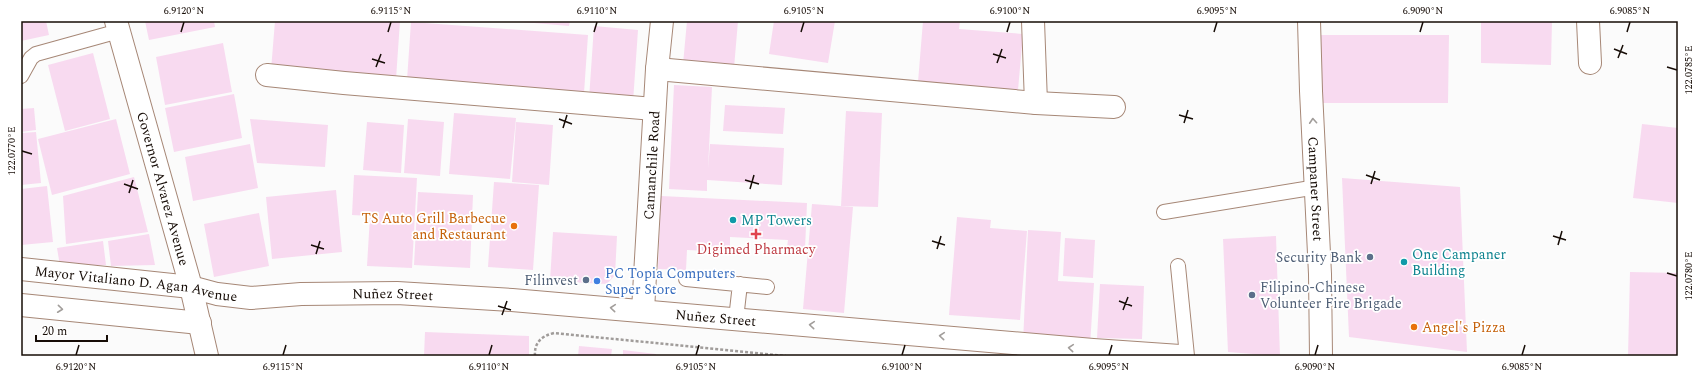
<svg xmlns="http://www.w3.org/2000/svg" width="1699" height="377" font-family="Spectral,serif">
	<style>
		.building { fill: #f8daf0 }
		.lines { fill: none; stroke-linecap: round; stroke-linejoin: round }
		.lane-casing { stroke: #a68776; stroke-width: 16 }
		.street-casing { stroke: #a68776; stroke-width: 24 }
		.secondary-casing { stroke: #a68776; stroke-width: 24 }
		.path { stroke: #a09c9a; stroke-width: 2.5; stroke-dasharray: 3 2; stroke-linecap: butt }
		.lane { stroke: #fff; stroke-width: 14 }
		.street { stroke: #fff; stroke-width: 22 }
		.secondary { stroke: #fff; stroke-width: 22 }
		.oneway { stroke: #a29e9b }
		.ticks { fill: none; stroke: #160c06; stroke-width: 1.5 }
		.culture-dot { fill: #0f9aa8; stroke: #fff; stroke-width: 1.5 }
		.food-dot { fill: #e8710a; stroke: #fff; stroke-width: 1.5 }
		.health-dot { fill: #e0444e; stroke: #fff; stroke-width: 1.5 }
		.service-dot { fill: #5c6f8a; stroke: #fff; stroke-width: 1.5 }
		.shop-dot { fill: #3f7fe0; stroke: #fff; stroke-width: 1.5 }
		.labels { text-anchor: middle; stroke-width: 3.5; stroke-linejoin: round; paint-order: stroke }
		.street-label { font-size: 14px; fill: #160c06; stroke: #fff }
		.food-label { font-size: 14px; fill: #c56008; stroke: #fff; text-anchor: end }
		.culture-label { font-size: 14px; fill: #0d838f; stroke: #fff; text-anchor: start }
		.health-label { font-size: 14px; fill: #be3a42; stroke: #fff }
		.service-label { font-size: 14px; fill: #4e5e75; stroke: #fff; text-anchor: end }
		.shop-label { font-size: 14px; fill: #366cbe; stroke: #fff; text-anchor: start }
		.neatline { fill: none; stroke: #160c06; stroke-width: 1.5 }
		.ticks-label { font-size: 10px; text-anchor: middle; fill: #160c06 }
	</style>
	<rect width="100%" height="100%" fill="#fbfbfb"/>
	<path class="building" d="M21,21H46L49,35L21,41Z
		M145,21H214L215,27L149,40Z
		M275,21H400L396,79L271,70Z
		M511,21H570L569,26Z
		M687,21H738L734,68L683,64Z
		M774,21H835L828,63L769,54Z
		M923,21H960L959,29L1023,34L1018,90L918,82Z
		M1481,21H1552L1551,65L1481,63Z
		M411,22L588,35L584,93L407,80Z
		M594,26L638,30L633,102L589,99Z
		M1318,35H1449L1448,103H1318Z
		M223,43L232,92L165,105L156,57Z
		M93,53L110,119L65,131L48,65Z
		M674,85L712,87L708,169L710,144L784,148L782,185L707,180V191L669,189Z
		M234,94L242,138L174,152L165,108Z
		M725,105L785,108L783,134L723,131Z
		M34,108L36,130L21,132V109Z
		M846,111L882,113L878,207L841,206Z
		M454,113L516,118L510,179L449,174Z
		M116,119L130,174L52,195L38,139Z
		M250,119L328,125L325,167L257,163Z
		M408,119L444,122L440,176L404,173Z
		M367,122L404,125L401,173L363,170Z
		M516,122L553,125L549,185L512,182Z
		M1642,124L1678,128V203L1633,198Z
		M36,132L41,183L21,185V133Z
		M250,144L258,188L193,201L185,157Z
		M354,175L417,178L412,268L367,266L370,216L352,215Z
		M134,177L148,232L66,244L63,196Z
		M1342,178L1460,187L1467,352L1349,337Z
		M494,182L539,185L533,270L488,267Z
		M47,186L53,242L21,245V189Z
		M336,190L342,252L272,259L266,197Z
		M418,192L473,195L470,268L414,265Z
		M661,196L807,203L805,249L787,248L788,240L730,237V252L687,250L686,270L658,269Z
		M812,204L853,207L844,313L803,309Z
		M259,213L269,266L214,277L204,224Z
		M957,217L991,220L990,228L1027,231L1020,320L949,315Z
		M1028,230L1061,232L1058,281L1094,283L1090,346L1023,343Z
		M553,232L617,236L615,275L607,284L550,281Z
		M149,234L155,265L111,266L108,241Z
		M1276,236L1280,356L1228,352L1223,239Z
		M1065,238L1095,240L1093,278L1063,276Z
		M103,241L106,265L60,266L57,248Z
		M1630,272L1678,273V356H1628Z
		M1100,284L1144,286L1142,339L1097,338Z
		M425,332L529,336V356H424Z
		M579,346L612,349L611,356H578Z
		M623,350L656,354V356H623Z"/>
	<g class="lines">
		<defs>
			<path id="lane" d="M21,76L31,58L36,54L119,31
				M1164,212L1317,187
				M1178,266L1187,356
				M686,279L767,287
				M736,319L740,284"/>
			<g id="street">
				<path d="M1033,21L1036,103"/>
				<path d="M1588,21L1590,63"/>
				<path d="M657,69L1036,103L1114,107"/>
				<path d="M267,75L344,83L654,109"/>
				<path id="s1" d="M643,310L657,69L662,21"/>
			</g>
			<g id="secondary">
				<path id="s2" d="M116,21L191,287L207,356"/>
				<path id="s3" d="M1309,21L1311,91L1320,274L1321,356"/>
				<path id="s4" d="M21,269L191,287L217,294L251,298L301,294L397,293L512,300L1093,350L1180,356"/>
				<path d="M21,305L200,323"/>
			</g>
		</defs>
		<use href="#lane" class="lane-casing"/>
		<use href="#street" class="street-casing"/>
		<use href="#secondary" class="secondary-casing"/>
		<path class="path" d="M535,356C534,343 541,336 554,333L786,356"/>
		<use href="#lane" class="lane"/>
		<use href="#street" class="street"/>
		<use href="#secondary" class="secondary"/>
	</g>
	<defs><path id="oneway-chevron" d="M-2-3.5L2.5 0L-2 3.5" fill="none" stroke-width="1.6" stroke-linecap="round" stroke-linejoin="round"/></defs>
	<g class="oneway">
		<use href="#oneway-chevron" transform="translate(1313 121) rotate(-94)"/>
		<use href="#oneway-chevron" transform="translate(613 308) rotate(-175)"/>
		<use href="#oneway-chevron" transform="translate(60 309) rotate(6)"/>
		<use href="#oneway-chevron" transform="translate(812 325) rotate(-175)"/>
		<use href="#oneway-chevron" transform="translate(942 336) rotate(-175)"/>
		<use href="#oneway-chevron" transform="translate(1071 348) rotate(-175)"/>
	</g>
	<path class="ticks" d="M181,32L184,22M388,32L391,22M594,32L597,22M801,32L804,22M1007,32L1010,22M1214,32L1217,22M1420,32L1423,22M1627,32L1630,22M1614,49L1627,54M993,54L1006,58M1618,58L1623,45M372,59L385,63M997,63L1002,49M376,67L381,54M1667,67L1677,70M1179,115L1193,119M559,119L572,124M1184,123L1188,110M563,128L567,115M22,151L32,154M1366,175L1380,180M745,180L759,184M124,184L138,189M1371,184L1375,171M750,189L754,175M129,193L133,180M1553,236L1566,240M932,241L945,245M311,245L324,249M1558,245L1562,231M937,249L941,236M316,254L320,241M1667,273L1677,276M1119,301L1132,306M498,306L511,310M1123,310L1128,297M502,315L507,301M76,355L79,345M283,355L286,345M489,355L492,345M696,355L699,345M902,355L905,345M1109,355L1112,345M1315,355L1318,345M1522,355L1525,345"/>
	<g class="culture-dot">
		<circle cx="733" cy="220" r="4"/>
		<circle cx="1404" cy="262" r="4"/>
	</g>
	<g class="food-dot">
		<circle cx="514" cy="226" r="4"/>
		<circle cx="1414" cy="327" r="4"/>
	</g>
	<path class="health-dot" d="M754 228h4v4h4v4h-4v4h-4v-4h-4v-4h4z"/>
	<g class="service-dot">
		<circle cx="1370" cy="257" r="4"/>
		<circle cx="586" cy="280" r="4"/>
		<circle cx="1252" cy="295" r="4"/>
	</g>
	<circle class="shop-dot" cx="597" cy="281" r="4"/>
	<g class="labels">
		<g class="street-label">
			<text dy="5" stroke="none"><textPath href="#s1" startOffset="145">Camanchile Road</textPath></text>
			<text dy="5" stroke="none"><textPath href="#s2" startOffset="174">Governor Alvarez Avenue</textPath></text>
			<text dy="5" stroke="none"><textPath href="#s3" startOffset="168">Campaner Street</textPath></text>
			<text dy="5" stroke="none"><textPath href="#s4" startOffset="116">Mayor Vitaliano D. Agan Avenue</textPath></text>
			<text dy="5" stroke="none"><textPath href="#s4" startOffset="374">Nuñez Street</textPath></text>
			<text dy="5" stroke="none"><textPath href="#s4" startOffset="698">Nuñez Street</textPath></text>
		</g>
		<g class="food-label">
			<text x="506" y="223">TS Auto Grill Barbecue<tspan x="506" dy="16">and Restaurant</tspan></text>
			<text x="1422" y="332" text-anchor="start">Angel's Pizza</text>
		</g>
		<g class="culture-label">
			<text x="741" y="225">MP Towers</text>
			<text x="1412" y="259">One Campaner<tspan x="1412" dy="16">Building</tspan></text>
		</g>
		<g class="health-label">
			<text x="756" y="254">Digimed Pharmacy</text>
		</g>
		<g class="service-label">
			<text x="1362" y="262">Security Bank</text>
			<text x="578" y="285">Filinvest</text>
			<text x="1260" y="292" text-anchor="start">Filipino-Chinese<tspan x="1260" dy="16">Volunteer Fire Brigade</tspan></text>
		</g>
		<g class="shop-label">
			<text x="605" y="278">PC Topia Computers<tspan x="605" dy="16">Super Store</tspan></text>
		</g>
	</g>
	<rect width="1699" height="377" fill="none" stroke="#ffffff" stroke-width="44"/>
	<path d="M36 335v6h71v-6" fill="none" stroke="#160c06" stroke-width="2"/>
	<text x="42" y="335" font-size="12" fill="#160c06" stroke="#ffffff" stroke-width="3" paint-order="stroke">20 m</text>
	<rect x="22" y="22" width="1655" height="333" class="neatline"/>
	<g class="ticks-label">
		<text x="184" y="14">6.9120°N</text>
		<text x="391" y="14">6.9115°N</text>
		<text x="597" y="14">6.9110°N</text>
		<text x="804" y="14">6.9105°N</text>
		<text x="1010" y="14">6.9100°N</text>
		<text x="1217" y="14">6.9095°N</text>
		<text x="1423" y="14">6.9090°N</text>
		<text x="1630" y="14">6.9085°N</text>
		<text transform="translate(1688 70) rotate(-90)" y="4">122.0785°E</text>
		<text transform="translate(11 151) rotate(-90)" y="4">122.0770°E</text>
		<text transform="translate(1688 276) rotate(-90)" y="4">122.0780°E</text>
		<text x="76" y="370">6.9120°N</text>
		<text x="283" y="370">6.9115°N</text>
		<text x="489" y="370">6.9110°N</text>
		<text x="696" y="370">6.9105°N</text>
		<text x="902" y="370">6.9100°N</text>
		<text x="1109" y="370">6.9095°N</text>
		<text x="1315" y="370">6.9090°N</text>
		<text x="1522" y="370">6.9085°N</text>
	</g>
</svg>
